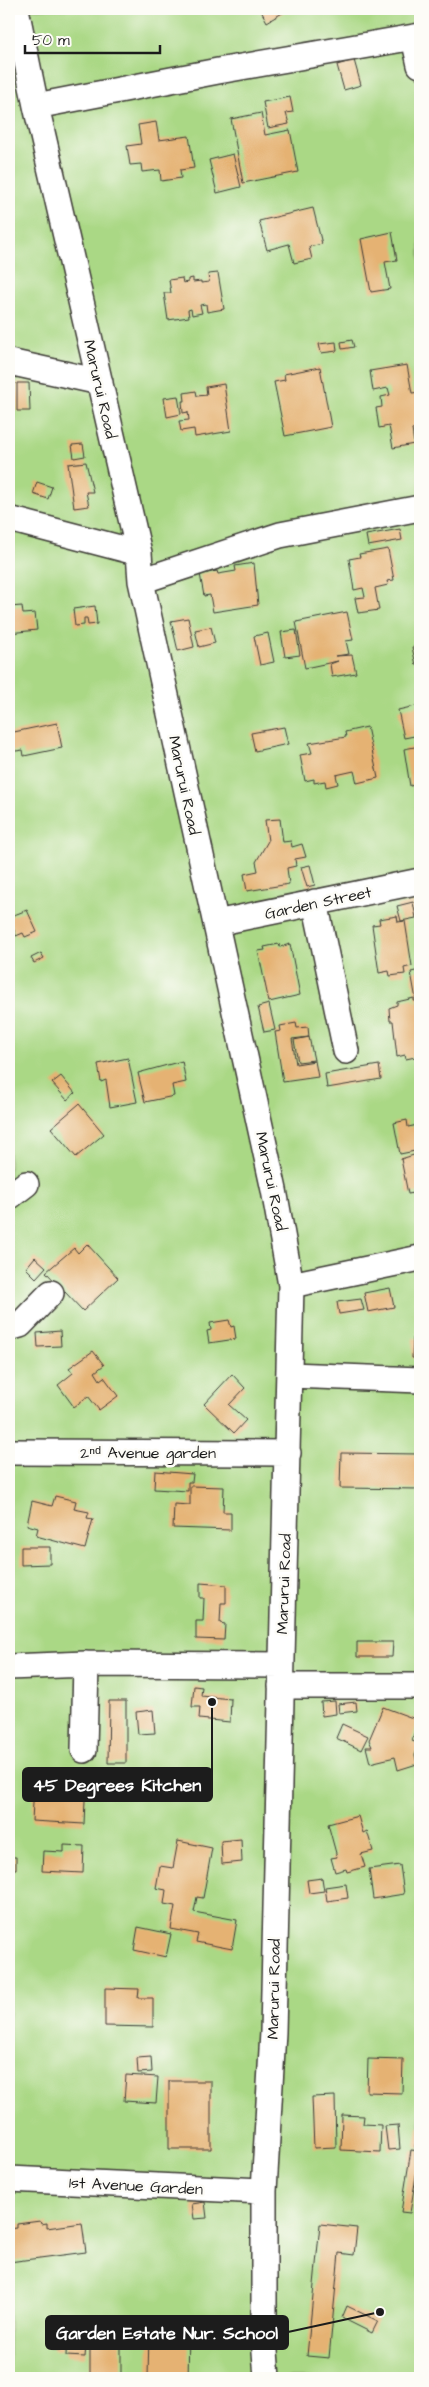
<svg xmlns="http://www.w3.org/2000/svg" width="429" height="2387" font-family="'Architects Daughter',sans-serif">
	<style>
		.green { fill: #aad885; stroke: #637a50 }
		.building { fill: #e5b273 }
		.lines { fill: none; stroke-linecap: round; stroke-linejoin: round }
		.minor-casing { stroke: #3c3a35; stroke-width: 28 }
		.minor { stroke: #fff; stroke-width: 25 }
		.labels { text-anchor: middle; stroke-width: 5; stroke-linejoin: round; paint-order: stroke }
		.street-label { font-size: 16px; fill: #1c1c1c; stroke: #fdfcf7 }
		.leader { fill: none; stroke: #1c1c1c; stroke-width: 2 }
		.callout-dot { fill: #1c1c1c; stroke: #fdfcf7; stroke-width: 2 }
		.callout { fill: #1c1c1c; stroke: #1c1c1c; stroke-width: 2 }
		.callout-label { font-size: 18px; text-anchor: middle; font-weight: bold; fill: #fff }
	</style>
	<rect width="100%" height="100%" fill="#fdfcf7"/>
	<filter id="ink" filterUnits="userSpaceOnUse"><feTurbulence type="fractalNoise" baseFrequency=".02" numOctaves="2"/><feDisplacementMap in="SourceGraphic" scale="10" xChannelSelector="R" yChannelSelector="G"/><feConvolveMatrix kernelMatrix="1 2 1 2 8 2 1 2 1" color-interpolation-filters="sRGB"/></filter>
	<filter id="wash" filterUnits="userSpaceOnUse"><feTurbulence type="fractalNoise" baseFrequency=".0096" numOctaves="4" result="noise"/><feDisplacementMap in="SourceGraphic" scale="20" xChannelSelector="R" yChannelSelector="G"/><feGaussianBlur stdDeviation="1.12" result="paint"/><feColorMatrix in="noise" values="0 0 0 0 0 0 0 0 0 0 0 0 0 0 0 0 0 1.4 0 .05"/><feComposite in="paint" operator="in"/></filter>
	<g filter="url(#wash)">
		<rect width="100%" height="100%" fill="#f2e1c4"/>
		<path class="green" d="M9,9H420V2378H9Z"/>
		<g id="blocks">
			<path class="building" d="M260,9H282L284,12L267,22Z
				M354,60L361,85L344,90L337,65Z
				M290,97L293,112L286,113L289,124L268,128L263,102Z
				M261,113L265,135L290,130L298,172L243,183L231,119Z
				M156,122L159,140L189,136L194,168L180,170L181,178L161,181L160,170L142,172L141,164L130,165L127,146L141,144L138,125Z
				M233,154L241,187L217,193L209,160Z
				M313,208L322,244L309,247L312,259L294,263L289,244L267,250L259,221Z
				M392,232L397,260L385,262L390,289L371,292L361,239Z
				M218,273L224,309L207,312L206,304L200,305L202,313L192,315L191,309L188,310L189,317L168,320L164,293H171L169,280L182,278L183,283L188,282V279L193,278V282L201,281V283L209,282L208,274Z
				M352,340L354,347L342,349L341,342Z
				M336,342L337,351L321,353L319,344Z
				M407,365L412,393L420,392V428L412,429L414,444L393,448L389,426L379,428L376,408L382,407L381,397L390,395L388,388L373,391L370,371Z
				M320,367L331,427L285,436L274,382L285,380L284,374Z
				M17,383H29L30,411H17Z
				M224,384L231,431L195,437L194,429L181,431L179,421L189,420L188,412L183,413L182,401H185L184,393L196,391L197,396L207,395L206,387Z
				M178,396L181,414L167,417L164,398Z
				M83,444L85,456L74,458L72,445Z
				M86,462L93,492H86L89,506L74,508L68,464Z
				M37,482L52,487L48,499L33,494Z
				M400,529L402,540L368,546L366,535Z
				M388,549L394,580L387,581L388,585L375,588L379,610L358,613L355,598L365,597L363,588L354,590L349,559L360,557L359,554Z
				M254,563L258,605L213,612L210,595L204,596L200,574L217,571L218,574L236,571L235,566Z
				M22,606L23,614L35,613L37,630L9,633V607Z
				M95,606L97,624L88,625L87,618H84V625L75,626L73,609Z
				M347,612L353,640L346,641L349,654L336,656L352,655L356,673L332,677L330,664L338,661L305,668L296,622Z
				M188,618L194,647L178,651L171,621Z
				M211,627L215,643L199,647L195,630Z
				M296,630L300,655L285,657L281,632Z
				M268,633L274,662L260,665L254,636Z
				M420,646V664L416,665L412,647Z
				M420,705V735L404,738L398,710Z
				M57,723L62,748L24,756L23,750L9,752V733Z
				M284,727L288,744L255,751L251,733Z
				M367,727L378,778L357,783L354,771L336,775L338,784L326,787L325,781L314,783V779L305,781L300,755L312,753L309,743L346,737L345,732Z
				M420,746V784L410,786L404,749Z
				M280,819L283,842L291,841L292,847L302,844L306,857L295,859L296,866L287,868L289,884L247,891L244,874L258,871L256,862L268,841L265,820Z
				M310,865L315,885L307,887L301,867Z
				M413,902L416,918L401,921L397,906Z
				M27,910L37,932L25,937L23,933L16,936L9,917Z
				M397,916L398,922L405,921L412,966L404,968L405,974L390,976L389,971L379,973L372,925L380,924L379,919Z
				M279,944L280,947L290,944L300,995L269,1002L258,951L265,950L264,947Z
				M41,953L44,958L34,963L31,958Z
				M420,970V999L416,1000L411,972Z
				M414,998V1001H419L420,1007V1056L406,1059L405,1055L397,1057L393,1021H390L389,1008L397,1005V1002Z
				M269,1004L275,1030L264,1032L258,1007Z
				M296,1023L297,1028L308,1027L309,1037L292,1039L296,1064L315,1061L318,1077L283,1082L275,1032L281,1031L280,1026Z
				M309,1037L314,1060L298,1062L294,1040Z
				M128,1058L137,1102L110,1107L106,1080L101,1082L98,1064Z
				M182,1061L186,1082L172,1085L174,1096L145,1102L138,1073Z
				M379,1065L381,1079L327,1088L325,1074Z
				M420,1070V1088H419L416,1071Z
				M61,1076L75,1093L67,1100L52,1083Z
				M79,1104L104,1134L76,1157L51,1128Z
				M407,1120L408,1127L418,1125L420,1150L400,1154L394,1123Z
				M420,1153V1192L408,1194L401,1159Z
				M87,1244L118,1278L83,1311L46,1272L74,1248L78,1253Z
				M35,1257L46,1267L36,1278L26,1268Z
				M390,1288L394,1307L368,1312L364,1293Z
				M361,1299L364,1310L339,1314L337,1302Z
				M229,1320L231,1327L234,1326L236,1339L209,1343L207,1331L211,1330L210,1323Z
				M60,1331L61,1346L38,1347L37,1333Z
				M413,1338L420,1339V1358H412Z
				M93,1351L104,1365L95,1372L100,1380L104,1377L118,1396L99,1410L88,1396L74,1407L58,1385L73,1373L69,1368Z
				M9,1370L13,1395H9Z
				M232,1374L245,1388L229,1405L246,1420L234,1433L204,1404Z
				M341,1453L420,1454V1489L340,1488Z
				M155,1471L193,1474L192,1482H188V1491L154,1489Z
				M190,1486L224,1487L223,1512H231V1530L173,1528L174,1504L190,1505Z
				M55,1496L76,1501L74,1509L89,1512L87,1518L93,1519L85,1549L36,1536L38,1528L27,1525L32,1501L52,1506Z
				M21,1547H50V1564L21,1565Z
				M200,1583L226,1585V1603H221L220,1623L225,1624L224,1640L196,1639V1621H203L204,1598H200Z
				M357,1642H393L392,1657H357Z
				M194,1686L202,1687L201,1696L231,1699L230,1722L199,1719L200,1707H192Z
				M109,1701H126V1763H108Z
				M335,1701L336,1714L322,1716L321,1702Z
				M356,1702L357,1711L339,1713L338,1704Z
				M383,1707L418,1720L412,1741L420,1744L415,1755L417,1764L398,1770L395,1757L370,1763L366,1747H372L369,1740Z
				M153,1710L155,1733L138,1734L136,1712Z
				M342,1724L368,1736L361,1750L336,1738Z
				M73,1777H86L84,1824L32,1821L34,1784L54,1785V1781L73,1782Z
				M358,1816L363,1833L367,1831L373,1851L361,1854L365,1867L347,1872L346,1869L335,1872L331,1858L337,1857L328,1824Z
				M241,1839L242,1862L222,1864L221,1841Z
				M178,1841L212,1848L203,1898L197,1897L194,1912L237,1920L232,1949L196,1942L198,1934L171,1929L175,1906L164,1904L166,1890L156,1888L160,1866L173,1868Z
				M64,1845L84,1846L83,1873L42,1871L43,1851L64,1852Z
				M9,1857H16V1869H9Z
				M400,1865L404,1894L373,1899L369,1869Z
				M322,1878L324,1891L309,1893L307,1880Z
				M346,1884L348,1898L327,1901L325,1887Z
				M138,1927L171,1934L166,1957L134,1950Z
				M105,1988L139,1989L138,1998H153V2027L105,2026Z
				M151,2057L152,2072L138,2073L137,2058Z
				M368,2059L403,2060L402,2093L367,2092Z
				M126,2075L158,2077L156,2103L124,2101Z
				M169,2081H211V2149H169Z
				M335,2096L336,2147L314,2148L312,2097Z
				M342,2115L364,2116L363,2124L381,2125L380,2152L341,2150Z
				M398,2125L400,2149L388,2150L385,2126Z
				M418,2126H420V2148L415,2147Z
				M411,2150L420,2151L410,2213L401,2212Z
				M205,2202L207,2218L194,2219L192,2204Z
				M40,2221L41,2224L47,2223V2228L82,2223L86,2252L9,2262V2229L17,2228V2224Z
				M320,2224L357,2228L354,2255L339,2253L329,2358L307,2356Z
				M347,2306L378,2321L372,2333L342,2318Z
				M109,2327H121V2378H90V2334H109Z
				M54,2331H63V2350H53Z
				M67,2333L87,2334L85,2357L66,2356Z
				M149,2333L189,2334L188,2378H148Z"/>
		</g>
	</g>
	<g filter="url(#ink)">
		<use href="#blocks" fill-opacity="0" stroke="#3c3a35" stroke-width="1"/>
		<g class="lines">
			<defs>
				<path id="minor" d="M16,9L36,106L139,553L141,581L274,1190L291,1285L273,2032L264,2191V2338L267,2378
					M414,38L420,65
					M36,106L218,71L420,36
					M9,362L100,382
					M9,519L139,553
					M141,581L280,535L420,508
					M315,902L346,1051
					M216,923L420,881
					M9,1197L26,1184
					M291,1285L420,1258
					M9,1328L20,1325L51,1293
					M290,1375L420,1380
					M9,1452L288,1453
					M9,1667L86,1664
					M281,1686H420
					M84,1750L86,1664L281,1665
					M9,2179L264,2191"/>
			</defs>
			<use href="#minor" class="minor-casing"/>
			<use href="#minor" class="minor"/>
		</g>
	</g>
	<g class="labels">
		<g class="street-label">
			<text transform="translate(101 389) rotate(77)" y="6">Marurui Road</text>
			<text transform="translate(185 785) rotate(78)" y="6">Marurui Road</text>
			<text transform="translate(318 902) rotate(-12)" y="6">Garden Street</text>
			<text transform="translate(272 1181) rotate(78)" y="6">Marurui Road</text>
			<text x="148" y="1458">2ⁿᵈ Avenue garden</text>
			<text transform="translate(283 1584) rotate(-88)" y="6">Marurui Road</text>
			<text transform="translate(273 1989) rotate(-89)" y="6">Marurui Road</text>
			<text transform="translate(136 2185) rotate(3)" y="6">1st Avenue Garden</text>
		</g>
	</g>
	<path class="leader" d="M212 1702L212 1785M380 2312L288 2332"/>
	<g class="callout-dot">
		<circle cx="212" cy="1702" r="5"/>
		<circle cx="380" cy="2312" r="5"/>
	</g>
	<g class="callout">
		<rect x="23" y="1768" width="189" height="33" rx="5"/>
		<rect x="46" y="2316" width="242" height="33" rx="5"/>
	</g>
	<g class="callout-label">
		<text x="117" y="1791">45 Degrees Kitchen</text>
		<text x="167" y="2339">Garden Estate Nur. School</text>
	</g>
	<rect width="429" height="2387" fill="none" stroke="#fdfcf7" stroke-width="30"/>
	<path d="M25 45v8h135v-8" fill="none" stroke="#1c1c1c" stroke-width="2.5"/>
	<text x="32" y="45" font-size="15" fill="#1c1c1c" stroke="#fdfcf7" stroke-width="4" paint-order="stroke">50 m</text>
</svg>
